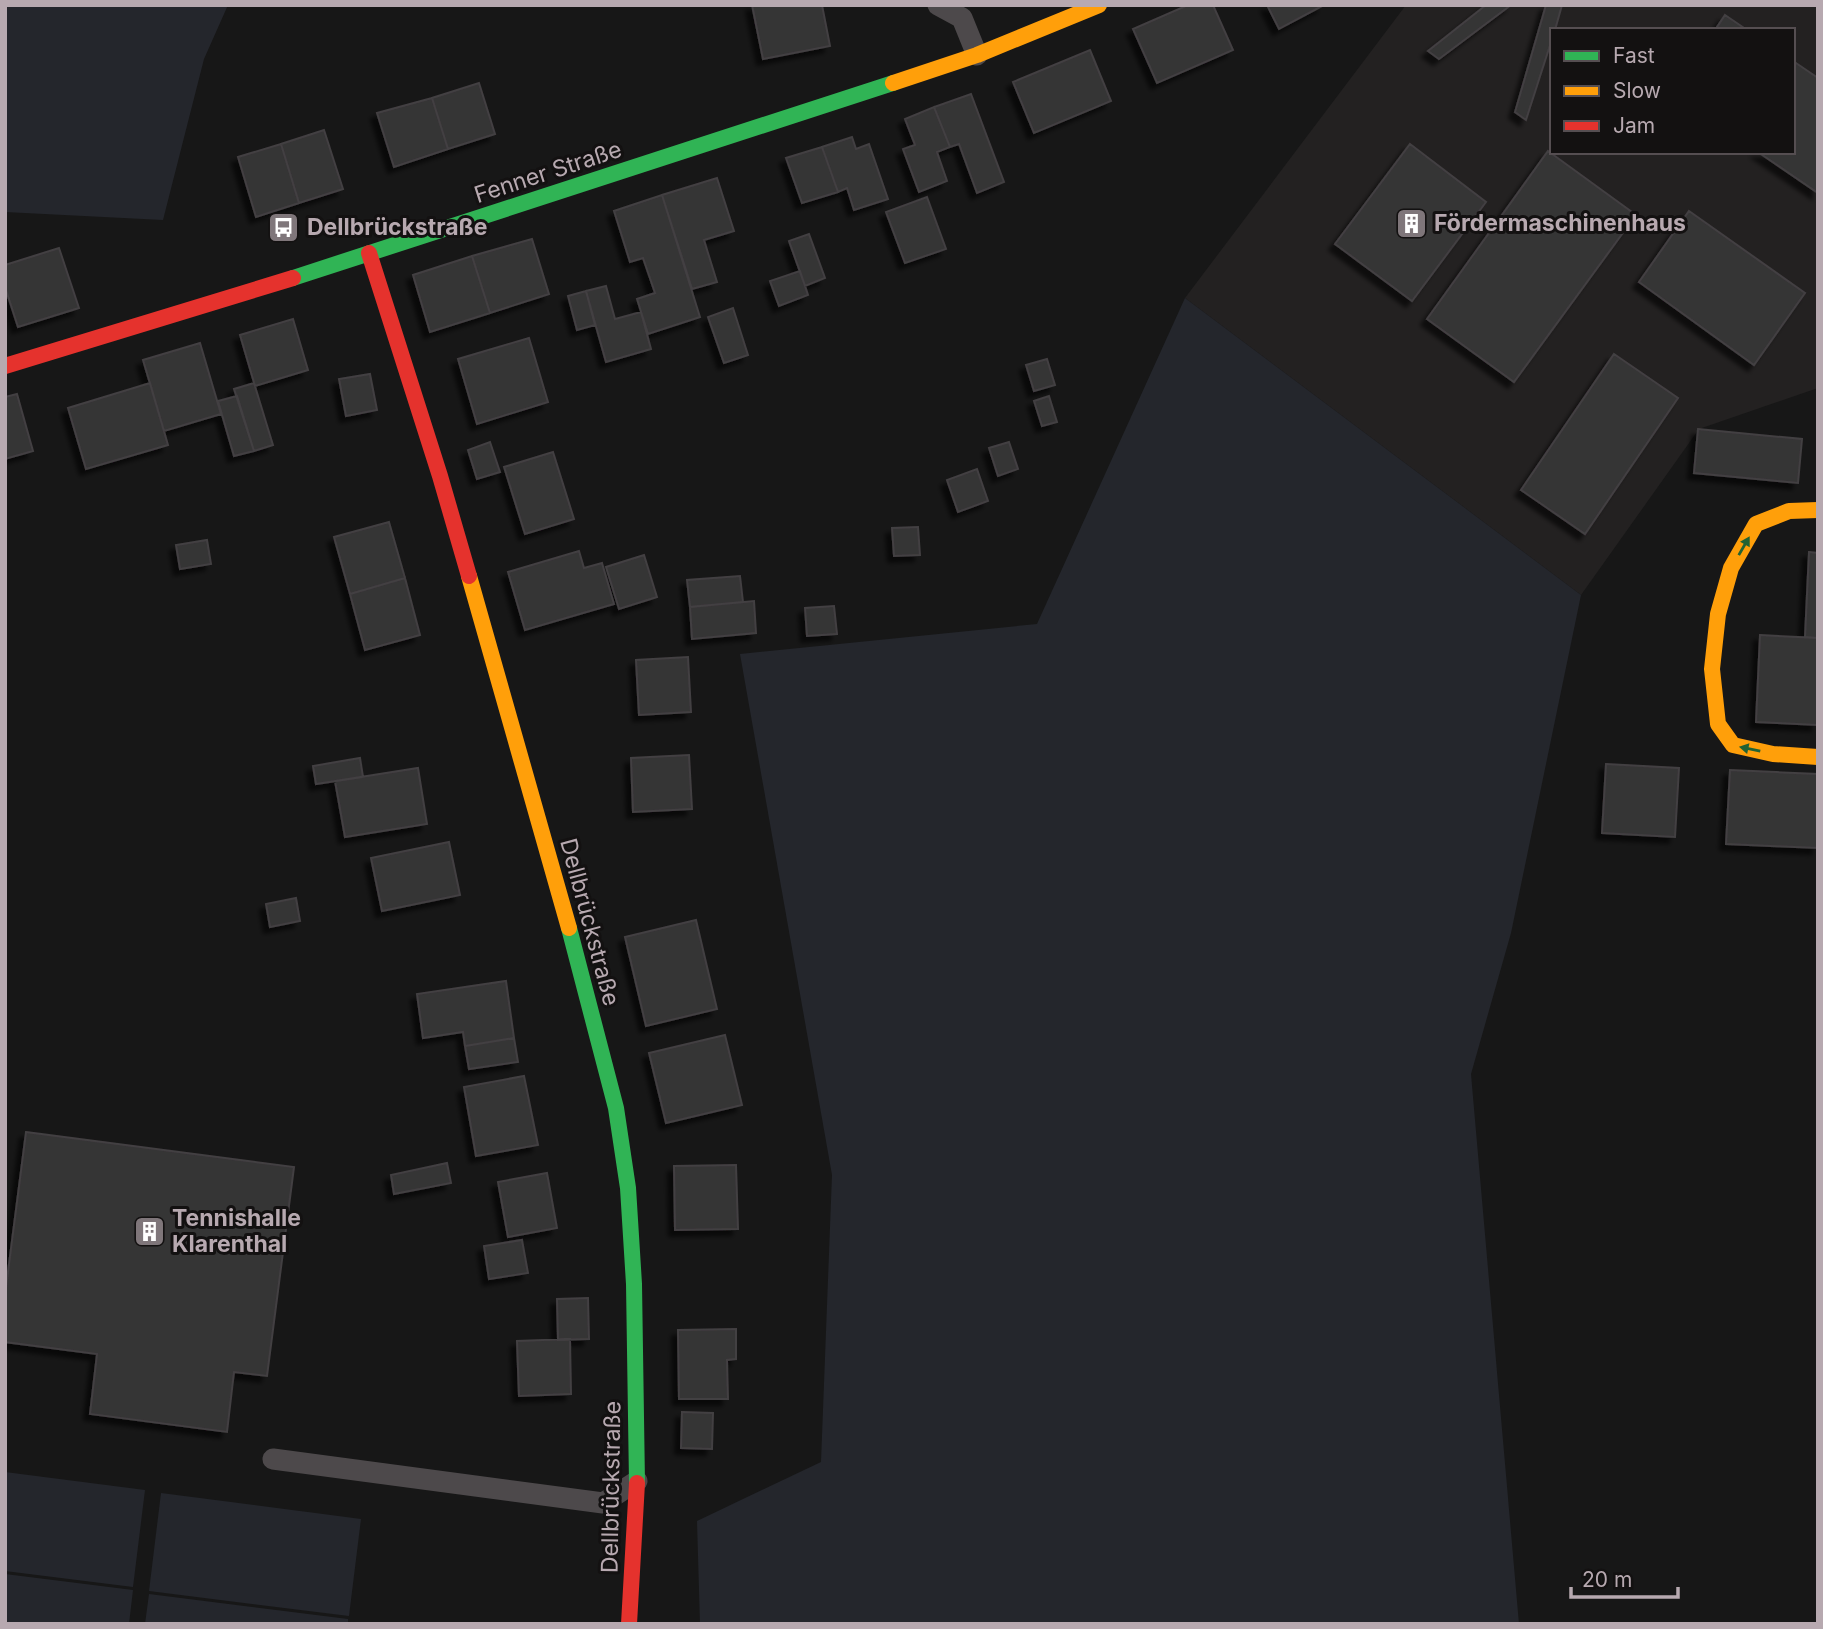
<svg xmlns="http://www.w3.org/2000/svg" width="1823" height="1629" font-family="Inter,sans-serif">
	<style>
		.built { fill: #232121; fill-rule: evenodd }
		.green { fill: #24262c }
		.building { fill: #363436; stroke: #433f42; stroke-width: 2; filter: url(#shadow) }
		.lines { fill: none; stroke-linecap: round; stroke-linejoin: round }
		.lane { stroke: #4d494b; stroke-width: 21 }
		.fast { stroke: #30b455; stroke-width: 16 }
		.slow { stroke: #ff9f0a; stroke-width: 16 }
		.jam { stroke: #e5322d; stroke-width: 16 }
		.oneway { fill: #226233 }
		.labels { text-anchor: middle; stroke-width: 6; stroke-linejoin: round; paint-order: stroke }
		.street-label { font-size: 23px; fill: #b7a9b0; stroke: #131111 }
		.poi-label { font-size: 23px; font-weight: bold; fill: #b7a9b0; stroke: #131111; text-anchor: start }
	</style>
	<defs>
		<filter id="shadow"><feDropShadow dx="-6" dy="6" stdDeviation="2" flood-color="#0009"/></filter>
	</defs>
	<rect width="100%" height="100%" fill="#171717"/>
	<path class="built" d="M1406,5H1818V388L1699,429L1581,595L1185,298ZM1552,30H1793V152H1552Z"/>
	<path class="green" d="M5,5H228L204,59L163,220L5,212Z
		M1185,298L1581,595L1511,933L1471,1074L1519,1624H700L697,1521L821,1462L832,1175L740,654L1037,624Z
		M5,1472L145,1490L133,1587L5,1571Z
		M161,1493L361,1519L349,1616L149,1591Z
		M5,1574L133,1590L129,1624H5Z
		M149,1594L348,1619V1624H145Z"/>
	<path class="building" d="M752,5H822L830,46L763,59Z
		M1188,5H1213L1233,50L1157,83L1133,29Z
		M1267,5H1324L1279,29Z
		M1486,5H1511L1439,59L1428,51Z
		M1546,5H1562L1555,30H1552V39L1526,120L1515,112Z
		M1725,15L1747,30H1715Z
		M1090,50L1111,101L1034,133L1013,82Z
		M1793,61L1818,78V193L1758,152H1793Z
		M479,83L495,134L448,149L432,98Z
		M971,94L1004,182L977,193L959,144L950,147L934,107Z
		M432,98L448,149L394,167L377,113Z
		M934,107L950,147L937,152L947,181L919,192L903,149L915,145L905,119Z
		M324,130L343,189L299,203L281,144Z
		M852,137L856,149L869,144L888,199L854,210L847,188L838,192L822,147Z
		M281,144L299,203L256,217L238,157Z
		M1410,144L1486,202L1412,301L1335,244Z
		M822,147L838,192L802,203L786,158Z
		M1548,151L1636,215L1514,382L1427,319Z
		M717,178L734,231L704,240L717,282L692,289L662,195Z
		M662,195L700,317L648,334L637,299L655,293L643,258L630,262L614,211Z
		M927,197L946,249L905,263L886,212Z
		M1689,211L1805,293L1754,365L1639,282Z
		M809,234L825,278L805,286L789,241Z
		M532,239L549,294L490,313L472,256Z
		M59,248L79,308L18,327L5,287V265Z
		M472,256L490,313L430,332L413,275Z
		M800,271L808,295L779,306L770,281Z
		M606,286L615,319L641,312L651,349L606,362L586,291Z
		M586,291L595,325L577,330L568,296Z
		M733,308L748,355L724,363L708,317Z
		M293,319L308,370L255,386L240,335Z
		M529,338L548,402L477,424L458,359Z
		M200,343L221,414L164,431L143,360Z
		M1614,354L1678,398L1585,534L1521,490Z
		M1047,359L1055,385L1034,391L1026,365Z
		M370,374L377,410L346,416L339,379Z
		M150,383L168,445L86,469L68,408Z
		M254,383L273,445L254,451L234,389Z
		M17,394L33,451L5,459V397Z
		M237,396L254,451L234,456L218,401Z
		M1049,396L1057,422L1042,426L1034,401Z
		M1698,429L1802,439L1798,483L1694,473Z
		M490,442L500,472L477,479L468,450Z
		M1009,442L1018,469L998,476L989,448Z
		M553,452L574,519L525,534L504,467Z
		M977,469L988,501L958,512L947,480Z
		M389,522L405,578L350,594L334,537Z
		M918,527L920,555L894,556L892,528Z
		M207,540L211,564L180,569L176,545Z
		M579,551L584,568L602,563L614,604L525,630L508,572Z
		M1809,552L1818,553V638L1805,637Z
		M644,555L657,597L619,609L606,567Z
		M740,576L743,602L690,607L687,580Z
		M405,578L420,635L365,650L350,594Z
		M754,601L756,633L692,639L690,607Z
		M834,606L837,634L807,636L805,608Z
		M1760,635L1818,638L1817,725L1756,722Z
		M688,657L691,712L639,715L636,660Z
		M689,755L692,809L633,812L631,758Z
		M360,758L363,777L316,784L313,766Z
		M1606,764L1679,768L1675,837L1602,833Z
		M418,768L427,824L345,837L335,781Z
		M1730,770L1818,774V848L1726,844Z
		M449,842L460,895L382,911L371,858Z
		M296,898L300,921L270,927L266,904Z
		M696,920L717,1009L646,1026L625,937Z
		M506,981L514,1038L465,1046L463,1032L423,1038L417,994Z
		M725,1035L742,1105L666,1123L649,1053Z
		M514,1038L518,1062L469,1069L465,1046Z
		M524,1076L538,1145L476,1156L464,1087Z
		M26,1132L294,1167L267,1376L234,1372L227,1432L90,1414L97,1354L5,1342V1295Z
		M447,1163L451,1183L394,1194L391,1175Z
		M736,1165L738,1229L675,1230L674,1166Z
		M547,1173L557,1228L508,1237L498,1182Z
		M522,1240L528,1273L489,1279L484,1246Z
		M588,1298L589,1339L558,1340L557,1299Z
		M736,1329V1359L727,1360L728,1399H679L678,1330Z
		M570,1339L571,1394L519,1396L517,1341Z
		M682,1412L713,1413L712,1449L681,1448Z"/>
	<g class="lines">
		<path class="lane" d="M938,5L962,18L977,55
			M273,1459L603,1503L637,1481"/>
		<path class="fast" d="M293,278L893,83
			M569,928L616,1108L628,1188L634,1284L637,1483"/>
		<path class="slow" d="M893,83L977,55L1099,5
			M1818,510L1789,511L1756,524L1731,568L1718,614L1712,669L1718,724L1733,745L1773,754L1818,757
			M469,576L569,928"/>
		<path class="jam" d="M369,253L440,476L469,576
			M5,366L293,278
			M629,1624L637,1483"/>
	</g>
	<defs><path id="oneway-solid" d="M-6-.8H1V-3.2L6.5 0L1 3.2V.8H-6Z" transform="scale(1.75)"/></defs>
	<g class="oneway">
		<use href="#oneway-solid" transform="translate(1744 546) rotate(-60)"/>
		<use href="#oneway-solid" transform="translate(1750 749) rotate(-168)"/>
	</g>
	<defs>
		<symbol id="building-square" viewBox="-11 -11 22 22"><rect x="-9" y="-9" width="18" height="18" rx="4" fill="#7f767a" stroke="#131111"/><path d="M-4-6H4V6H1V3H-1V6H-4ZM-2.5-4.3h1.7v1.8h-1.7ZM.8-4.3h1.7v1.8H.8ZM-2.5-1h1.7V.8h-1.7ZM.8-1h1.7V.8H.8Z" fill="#fff"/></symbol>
		<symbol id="bus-square" viewBox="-11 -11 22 22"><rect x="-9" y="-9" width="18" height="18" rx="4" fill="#7f767a" stroke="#131111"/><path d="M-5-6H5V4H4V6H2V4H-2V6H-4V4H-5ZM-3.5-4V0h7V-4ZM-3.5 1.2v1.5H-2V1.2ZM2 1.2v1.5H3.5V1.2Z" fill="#fff"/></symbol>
	</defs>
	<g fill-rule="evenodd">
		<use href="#building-square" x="1394" y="206" width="35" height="35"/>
		<use href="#bus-square" x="266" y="210" width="35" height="35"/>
		<use href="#building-square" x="132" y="1214" width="35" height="35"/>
	</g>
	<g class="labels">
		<g class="street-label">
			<text transform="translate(548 172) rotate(-18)" y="8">Fenner Straße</text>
			<text transform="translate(590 922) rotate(75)" y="8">Dellbrückstraße</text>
			<text transform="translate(611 1487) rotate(-89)" y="8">Dellbrückstraße</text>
		</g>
		<g class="poi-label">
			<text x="1434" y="231">Fördermaschinenhaus</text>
			<text x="307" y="235">Dellbrückstraße</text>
			<text x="172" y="1226">Tennishalle<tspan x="172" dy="26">Klarenthal</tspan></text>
		</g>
	</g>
	<rect width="1823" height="1629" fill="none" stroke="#b7a9b0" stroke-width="14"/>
	<rect x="1550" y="28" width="245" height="126" fill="#131111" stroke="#554e51" stroke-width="2"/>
	<rect x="1564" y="51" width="35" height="10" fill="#30b455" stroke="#554e51" stroke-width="2"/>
	<text x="1613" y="63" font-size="21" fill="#b7a9b0">Fast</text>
	<rect x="1564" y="86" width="35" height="10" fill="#ff9f0a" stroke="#554e51" stroke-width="2"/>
	<text x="1613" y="98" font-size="21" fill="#b7a9b0">Slow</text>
	<rect x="1564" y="121" width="35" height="10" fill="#e5322d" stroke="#554e51" stroke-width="2"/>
	<text x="1613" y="133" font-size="21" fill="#b7a9b0">Jam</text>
	<path d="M1571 1587v10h107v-10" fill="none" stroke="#b7a9b0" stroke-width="3.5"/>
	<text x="1582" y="1587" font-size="21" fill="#b7a9b0" stroke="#131111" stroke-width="5" paint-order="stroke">20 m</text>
</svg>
